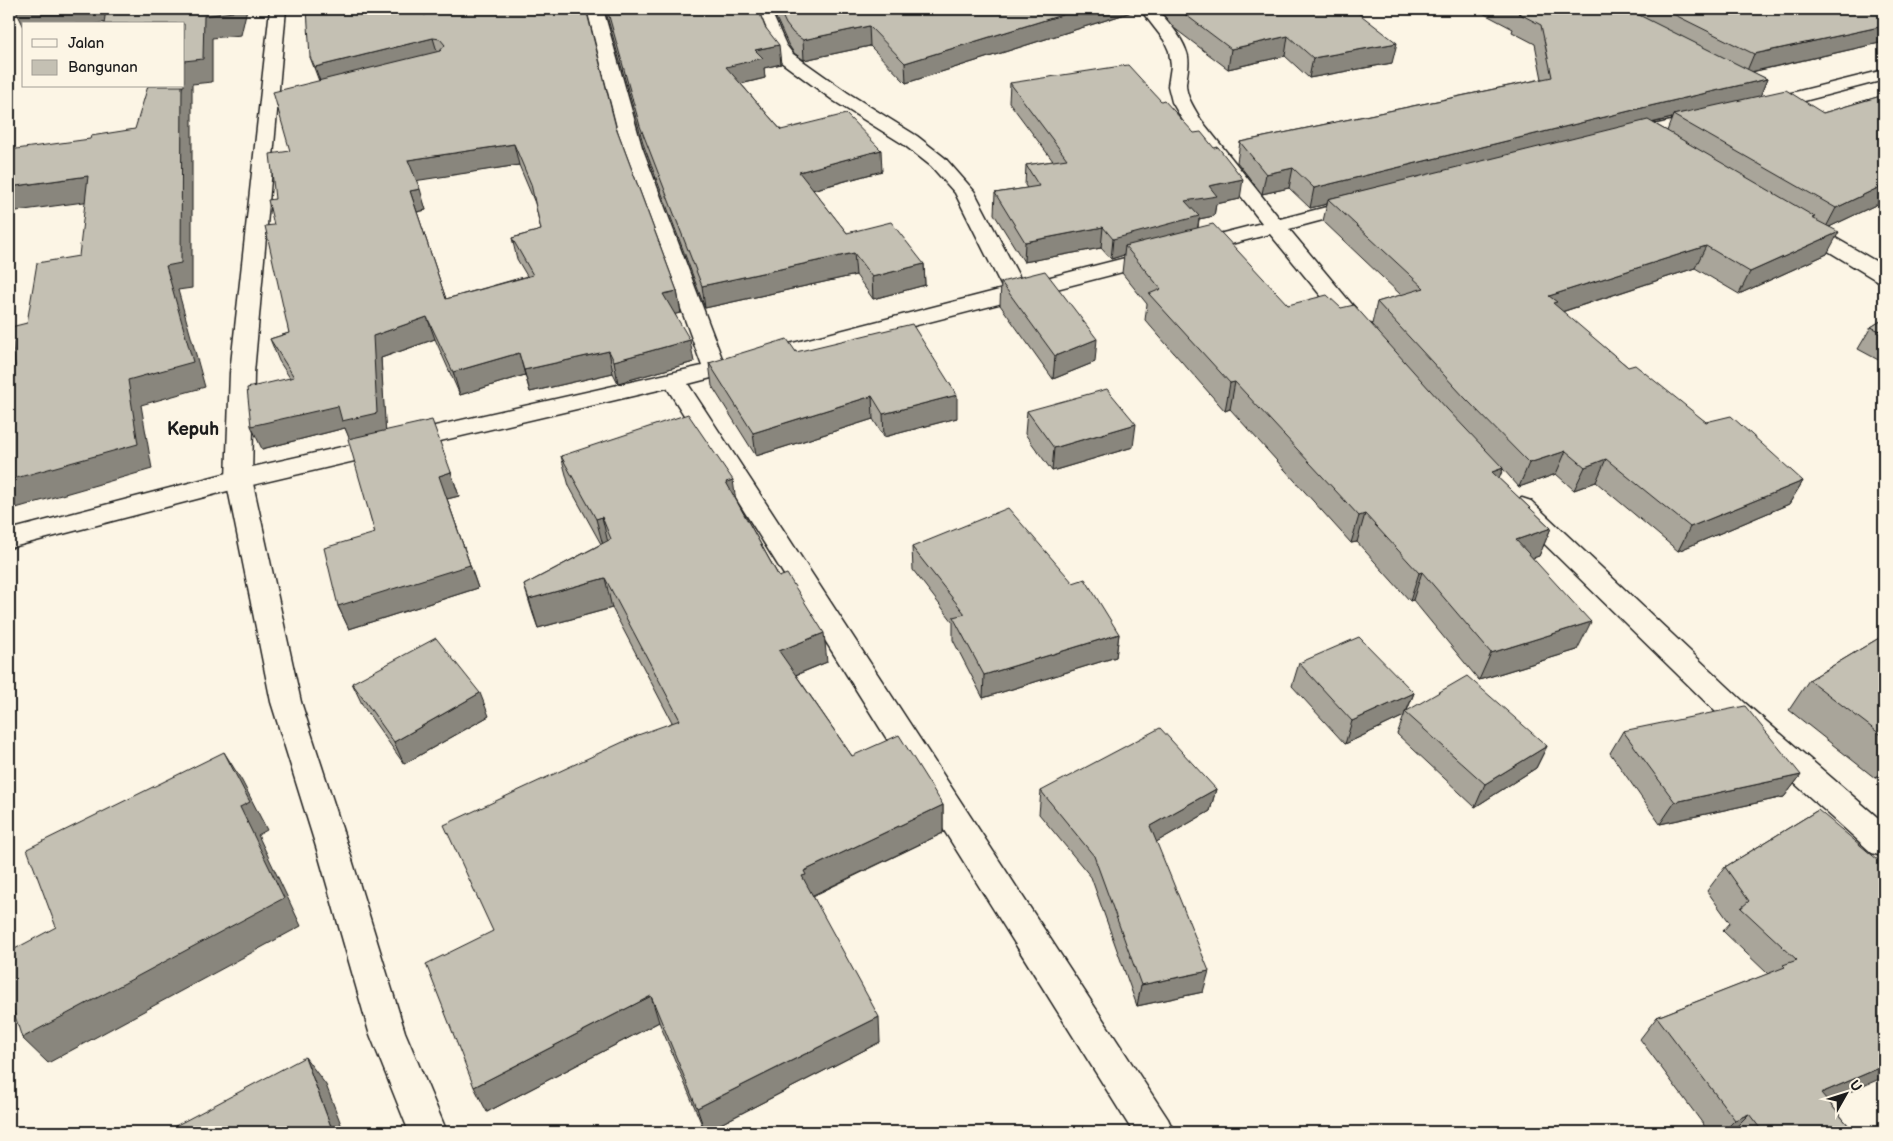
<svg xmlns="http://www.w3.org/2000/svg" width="1893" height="1141" font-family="'Balsamiq Sans',sans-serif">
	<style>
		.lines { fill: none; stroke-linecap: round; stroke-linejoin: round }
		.minor-casing { stroke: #1c1c1c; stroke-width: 3 }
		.tertiary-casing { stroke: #1c1c1c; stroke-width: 3 }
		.minor { fill: #fcf5e5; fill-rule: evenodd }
		.tertiary { fill: #fcf5e5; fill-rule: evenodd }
		.wall { fill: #a9a59a; stroke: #1c1c1c; fill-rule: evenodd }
		.shaded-wall { fill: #89867d; stroke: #1c1c1c }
		.building { fill: #c4c0b3; stroke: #1c1c1c; fill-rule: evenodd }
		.labels { text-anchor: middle; stroke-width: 5; stroke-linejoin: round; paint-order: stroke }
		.quarter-label { font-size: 18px; font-weight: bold; fill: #1c1c1c; stroke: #fcf5e5 }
	</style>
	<rect width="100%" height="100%" fill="#fcf5e5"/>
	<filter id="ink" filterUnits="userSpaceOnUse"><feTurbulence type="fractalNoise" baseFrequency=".02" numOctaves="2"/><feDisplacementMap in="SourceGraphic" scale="10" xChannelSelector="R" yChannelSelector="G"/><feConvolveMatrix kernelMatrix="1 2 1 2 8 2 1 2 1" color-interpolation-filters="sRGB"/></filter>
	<g filter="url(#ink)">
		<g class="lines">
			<defs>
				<path id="minor" d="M587,9H603L642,147L723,361L1003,289L955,193L931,166L903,144L834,101L781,62L769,46L754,9H770L786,45L793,54L848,93L917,136L945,158L974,191L1023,284L1262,223L1186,126L1172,102L1168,86L1171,66L1169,51L1164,40L1140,9H1157C1167,21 1180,34 1186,50C1191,61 1187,72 1186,84C1186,97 1195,109 1201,120L1280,219L1361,198L1368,200L1371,204L1368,208L1289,229L1375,332L1379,337L1375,342L1367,344L1359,342L1270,234L688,384L1168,1119L1174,1132H1133L667,388L239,488L9,548V530L239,470L702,366L622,147Z
					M1884,70V80L1762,112L1755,110L1753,106L1755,102Z
					M1706,113L1713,115L1715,119L1713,123L1626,143L1619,141L1616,137L1619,133Z
					M1799,219L1806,221L1884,266V282L1876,280L1792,229L1789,225L1792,221Z
					M1522,498L1531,501L1745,703L1884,823V857L1872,853L1723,719L1513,513L1509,507L1513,501Z"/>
				<path id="tertiary" d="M270,9H286L254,373L252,479L301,702L349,850L405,1032L447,1132H409L369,1032L317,850L271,702L226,479L230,373Z"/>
			</defs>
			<use href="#minor" class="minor-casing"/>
			<use href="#tertiary" class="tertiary-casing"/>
			<use href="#minor" class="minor"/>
			<use href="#tertiary" class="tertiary"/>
		</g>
		<path class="wall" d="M605,9H758L781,64L764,68L765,78L741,84L781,130L882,171L813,190L847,233L924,264L925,285L873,299L856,275L705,308L644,146Z
			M772,9H1139L1138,10L906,83L870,46L804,60L794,53L788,44Z
			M1159,9H1353L1392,63L1309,78L1285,56L1228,69L1174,28Z
			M1475,9H1884V42L1752,72L1767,79L1760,96L1823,113L1884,95V201L1829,227L1827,254L1739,294L1695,268L1562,312L1628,367L1706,422L1803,481L1789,504L1678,551L1596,482L1574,490L1556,474L1519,487L1503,469L1499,479L1551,528L1539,556L1532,558L1577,650L1479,680L1413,600L1410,601L1357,542L1351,543L1230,409L1225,411L1145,320L1147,304L1122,273L1124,255L1111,259L1101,248L1024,262L994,214L995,193L1027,188L1025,185L1026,165L1053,161L1009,102L1010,83L1240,199L1216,204L1214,216L1199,219L1198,228L1288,305L1341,308L1372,324L1377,302L1401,295L1323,221L1327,204L1310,208L1289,188L1262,194L1237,162L1240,142L1542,79L1535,44L1512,32L1513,29ZM1672,118L1667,131L1653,123Z
			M424,15L616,127L677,291L681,313L675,314L694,362L618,383L613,373L530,392L525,375L460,395L435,339L381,358L385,430L451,472L459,496L447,499L478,588L349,629L338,606L375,533L350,439L345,428L262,449L290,378L279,361L270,339L289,333L274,225L275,199L290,151L319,81L310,57ZM519,165L535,203L541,230L512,238L517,259L527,276L446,299L417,212L426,210L416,180Z
			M1001,282L1095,362L1053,379L1000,305Z
			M1884,319V363L1858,349L1871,327Z
			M796,352L957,418L884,437L873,419L756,456L712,386L709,363Z
			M1027,411L1133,447L1052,471L1025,434Z
			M561,456L736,500L827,662L796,675L852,756L943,805V833L813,896L880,1042L705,1132L659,1022L487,1112L493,932L672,722L612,608L538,628L533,614L524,585L601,544L569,486Z
			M912,547L1073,583L1119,634L1116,657L983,698L953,640V622L913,570Z
			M1884,635V776L1875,778L1789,710L1809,680Z
			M1299,663L1414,693L1407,711L1547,746L1536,768L1475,807L1397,734L1404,716L1345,744L1292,686Z
			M352,683L489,716L404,764L363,706Z
			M1623,731L1801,775L1784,797L1660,824L1610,753Z
			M1216,789L1210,811L1156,842L1203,992L1137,1006L1091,877L1039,814L1041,791Z
			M1818,810L1828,1101L1854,1132H1709L1640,1039L1657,1017L1768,974L1723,931L1730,923L1707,891L1725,867Z"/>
		<path class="shaded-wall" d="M31,9H111L117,21L94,24H24V27L16,11Z
			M234,9H247L241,35L212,38V82L192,84V288L178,290L205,387L141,405L152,469L9,510V480L128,380L166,266L182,86H184V61L204,16Z
			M1081,9H1139L1138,10L906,83L905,63Z
			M869,26L870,46L804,60L803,40Z
			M1884,26V42L1746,73L1754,54Z
			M1288,36L1285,56L1228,69L1231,49Z
			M433,38L439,58L322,87L315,67Z
			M1397,43L1392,63L1309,78L1313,58Z
			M779,45L781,64L764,68L765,78L728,87L726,67L755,50Z
			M1767,79L1759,99L1673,115L1672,118L1328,199L1327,204L1310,208L1314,188L1650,106Z
			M514,144L519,165L414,181L408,160Z
			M881,150L882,171L801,193L799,172Z
			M1293,168L1289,188L1262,194L1266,174Z
			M88,176L99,200L9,212V187Z
			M1243,179L1240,199L1216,204L1214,216L1199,219L1196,237L1125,246L1124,255L1111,259L1113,239L1209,186Z
			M1884,185V201L1825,229L1836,208Z
			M420,189L426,210L417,212L410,191Z
			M1103,227L1101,248L1024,262L1025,242Z
			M1839,232L1827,254L1739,294L1750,272Z
			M1706,246L1695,268L1552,315L1549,296Z
			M854,253L856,275L705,308L702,286Z
			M924,264L925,285L873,299L872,277Z
			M677,291L681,313L667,316L663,294Z
			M427,317L435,339L381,358L386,435L351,443L345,428L262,449L251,426L373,336Z
			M1097,339L1095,362L1053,379L1055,356Z
			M690,340L694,362L618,383L614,361Z
			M609,351L613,373L530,392L524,370Z
			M519,353L525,375L460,395L453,372Z
			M1235,382L1230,409L1225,411L1230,383Z
			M957,395V418L884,437L883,414Z
			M872,396L873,419L756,456L753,433Z
			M1136,424L1133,447L1052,471L1054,448Z
			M1566,451L1556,474L1519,487L1529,463Z
			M1606,459L1596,482L1574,490L1585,467Z
			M1503,468L1492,496V472Z
			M451,472L459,496L447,499L478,588L349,629L338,606L439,476Z
			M733,480L737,509L726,482Z
			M1803,481L1789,504L1678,551L1690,527Z
			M1365,514L1357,542L1351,543L1359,516Z
			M602,517L609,547L604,549L596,519Z
			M1551,528L1539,556L1505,568L1516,540Z
			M1422,572L1413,600L1410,601L1419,573Z
			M605,578L612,608L538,628L529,599Z
			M1591,622L1577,650L1479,680L1491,653Z
			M824,633L827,662L783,680L779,651Z
			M1119,634L1116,657L983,698L984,675Z
			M480,693L489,716L404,764L394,742Z
			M1414,693L1406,712H1405L1404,716L1345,744L1352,721Z
			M1547,746L1536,768L1475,807L1485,784Z
			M224,752L242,781L267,830L258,835L301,926L48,1063L22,1038L240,807Z
			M1884,767V776L1875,778Z
			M1801,775L1784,797L1660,824L1675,802Z
			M1216,789L1210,811L1146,848L1150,826Z
			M943,805V833L809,897L802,876L804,871Z
			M1209,971L1203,992L1137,1006L1141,985Z
			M651,996L659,1022L487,1112L474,1087Z
			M879,1017L880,1042L705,1132L697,1108Z
			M305,1057L326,1085L344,1132H333Z
			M1884,1066V1077L1799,1114L1821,1093Z
			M1749,1114L1731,1132H1723L1735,1120Z"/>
		<path class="building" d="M16,9H31L16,11Z
			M106,9H234L233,12L204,16L203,59L184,61V24H104Z
			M307,9H421L424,15L458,9H586L616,127L677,291L663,294L690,340L614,361L609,351L524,370L519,353L453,372L427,317L373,336L377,413L342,421L338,406L251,426L247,388L294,377L270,339L289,333L265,226L274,225L268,200L275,199L270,154L290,151L273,92L440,51L445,45L440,39L433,38L315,67L310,57ZM514,144L531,184L541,230L512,238L533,275L446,299L410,191L420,189L408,160Z
			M607,9H758L765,27L779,45L755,50L763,58L726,67L781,130L846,114L881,150L799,172L847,233L891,222L924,264L872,277L854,253L702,286L640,126Z
			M779,9H1081L905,63L869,26L803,40L793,33L786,24Z
			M1178,9H1353L1397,43L1313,58L1288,36L1231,49Z
			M1516,9H1627L1767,79L1650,106L1314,188L1293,168L1266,174L1240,142L1552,77L1541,25L1518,13L1522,12Z
			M1663,9H1884V26L1754,54Z
			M1128,65L1161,101L1164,100L1194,133L1201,132L1214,148L1218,147L1243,179L1209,186L1217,196L1185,201L1199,216L1113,239L1103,227L1025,242L995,193L1039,186L1026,165L1067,159L1010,83Z
			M148,86H182L181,263L166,266L193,362L128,380L138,444L9,480V368L15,366L11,327L27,323L37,263L79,256L88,176L9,187V150L90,139L91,136L135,129Z
			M1786,90L1823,113L1884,95V185L1836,208L1673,115Z
			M1648,120L1815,217L1812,218L1839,232L1750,272L1706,246L1549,296L1557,302L1553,303L1628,367L1635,365L1706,422L1731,416L1803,481L1690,527L1606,459L1585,467L1566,451L1529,463L1465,398L1377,302L1424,288L1328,199Z
			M1213,224L1288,305L1327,295L1341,308L1354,305L1447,409L1503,468L1492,472L1551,528L1516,540L1591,622L1491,653L1422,572L1419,573L1365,514L1359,516L1235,382L1230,383L1149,294L1161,289L1125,246Z
			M1045,271L1097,339L1055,356L1001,282Z
			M1884,319V333L1871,327Z
			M912,324L957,395L883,414L872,396L753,433L709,363L787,339L796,352Z
			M1107,389L1136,424L1054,448L1027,411Z
			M688,414L733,480L726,482L779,577L787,574L824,633L779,651L852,756L899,735L943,805L804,871L806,875L802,876L879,1017L697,1108L651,996L474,1087L426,964L493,931L444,825L638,735L680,720L605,578L529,599L524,585L611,539L602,517L596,519L561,456Z
			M432,420L451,472L439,476L470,565L338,606L324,548L375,533L348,439Z
			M1008,508L1073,583L1085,579L1119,634L984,675L953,617L965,614L912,547Z
			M1884,635V737L1809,680Z
			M1359,637L1414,693L1352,721L1299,663Z
			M436,638L480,693L394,742L352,683Z
			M1467,676L1547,746L1485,784L1405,712Z
			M1745,706L1801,775L1675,802L1623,731Z
			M1160,728L1216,789L1150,826L1209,971L1141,985L1094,856L1041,791Z
			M224,752L250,802L240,807L284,898L22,1038L9,997V952L56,927L27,849Z
			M1818,810L1884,865V1066L1821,1093L1854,1132H1763L1749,1114L1735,1120L1657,1017L1785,967L1783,965L1797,960L1741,908L1749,901L1725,867Z
			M305,1057L333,1132H164Z"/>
	</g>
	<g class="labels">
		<g class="quarter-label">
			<text x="193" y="435">Kepuh</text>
		</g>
	</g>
	<rect width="1893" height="1141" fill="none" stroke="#fcf5e5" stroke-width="30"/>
	<rect x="15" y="15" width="1863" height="1111" fill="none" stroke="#1c1c1c" stroke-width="2" filter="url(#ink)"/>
	<rect x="22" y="22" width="162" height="65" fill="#fcf5e5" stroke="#a29e95"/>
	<rect x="32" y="39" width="25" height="8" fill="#fcf5e5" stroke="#a29e95"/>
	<text x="68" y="48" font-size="15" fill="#1c1c1c">Jalan</text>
	<rect x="32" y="60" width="25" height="15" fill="#c4c0b3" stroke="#a29e95"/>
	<text x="68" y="72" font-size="15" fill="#1c1c1c">Bangunan</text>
	<g transform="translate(1846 1094) rotate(51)" stroke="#fcf5e5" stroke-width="4" paint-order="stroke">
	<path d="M0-4L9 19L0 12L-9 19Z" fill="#1c1c1c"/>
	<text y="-8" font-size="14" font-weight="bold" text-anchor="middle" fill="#1c1c1c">U</text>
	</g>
</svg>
